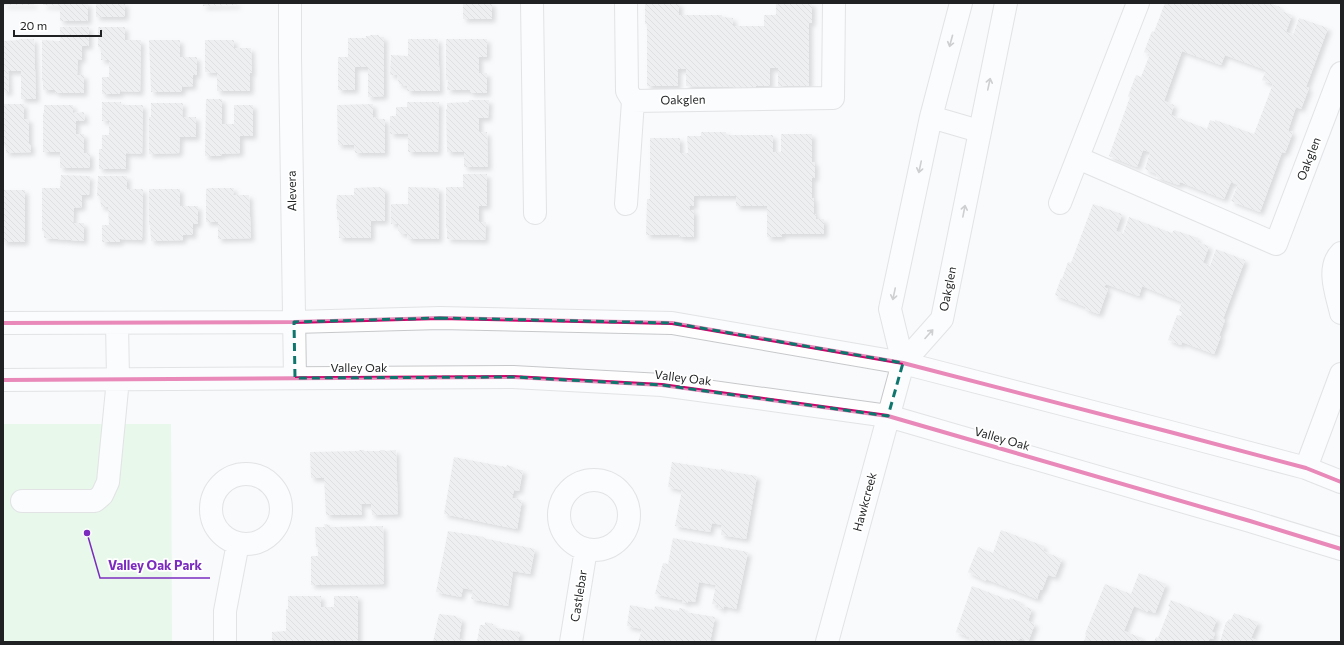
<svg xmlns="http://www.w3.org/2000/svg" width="1344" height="645" font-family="Commissioner,sans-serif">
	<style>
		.green { fill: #d6f5d8 }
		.building { fill: url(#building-back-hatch); fill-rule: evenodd; filter: url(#shadow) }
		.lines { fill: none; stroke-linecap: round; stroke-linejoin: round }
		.minor-casing { stroke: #c7c8ca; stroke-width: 24 }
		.minor { stroke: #fefeff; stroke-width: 22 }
		.cycleway-casing { stroke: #fff; stroke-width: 6 }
		.cycleway { stroke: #d6006c; stroke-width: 4 }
		.oneway { stroke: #9a9b9c }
		.marked { fill: none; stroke: #0f766e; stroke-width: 3; stroke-dasharray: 8 5; stroke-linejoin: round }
		.labels { text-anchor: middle; stroke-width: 3.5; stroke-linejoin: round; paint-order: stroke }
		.street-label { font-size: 12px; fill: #1f2122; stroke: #fff }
		.leader { fill: none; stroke: #7b2cbf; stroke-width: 1.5 }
		.callout-dot { fill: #7b2cbf; stroke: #fff; stroke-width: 1.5 }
		.callout-label { font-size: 13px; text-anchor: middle; font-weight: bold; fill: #7b2cbf; stroke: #fff; stroke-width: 3.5; stroke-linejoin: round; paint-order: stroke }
	</style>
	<defs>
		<pattern id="building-back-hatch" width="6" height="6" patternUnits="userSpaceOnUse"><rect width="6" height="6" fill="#e1e2e4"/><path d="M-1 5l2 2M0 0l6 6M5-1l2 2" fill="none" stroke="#c1c2c3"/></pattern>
		<filter id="shadow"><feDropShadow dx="3.5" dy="3.5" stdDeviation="2" flood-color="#0004"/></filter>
	</defs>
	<rect width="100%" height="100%" fill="#f8fafc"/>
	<path class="green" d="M3,424H171L172,642H3Z"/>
	<path class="building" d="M4,3H34V5H4Z
		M43,3H88V21H60V6L43,5Z
		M96,3H125V17H96Z
		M203,3H237V5L203,6Z
		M463,3H492V19H463Z
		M645,3H679V15H722V17L733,18V26H764V15H776V3H812V23H809V86H778V68H770V86H756V90L733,89L734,87L686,86V69H678V86H647V24H645Z
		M1165,3H1269L1280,7L1279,10L1292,15L1286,32L1293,35L1299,18L1328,28L1306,87L1309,88L1301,109L1296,107L1288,131L1293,132L1285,153L1282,152L1260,212L1231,201L1238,185L1231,182L1224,199L1180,182L1179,185L1156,177L1157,174L1145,169L1150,152L1143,150L1137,167L1109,156L1130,97L1128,96L1136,75L1141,77L1150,54L1144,52L1152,31L1154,32ZM1182,51L1221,65L1225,55L1266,70L1262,80L1273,84L1254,134L1215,120V122L1210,120L1207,129L1171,115L1174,105L1164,101Z
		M60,27H89V46H82V60L78,59L77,75H84V93H55V90H43V81H42V40L60,41Z
		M98,27H125V40H141L140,92L120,91V94H102V77H109V60H101V47H98Z
		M370,35H379V37H384V96L368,97V67H355V90H338V57H348V38H366V36H370Z
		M19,39H34L36,99H21V71H8L9,92H3V41L19,40Z
		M408,39H438L440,91H407V86L399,84L397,75H390L391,55L408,56Z
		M446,39H487V57H479V73H487V93H470V90H447L448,80H446Z
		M149,40H180V57H197V75H193V86L182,87V92H151Z
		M205,40H234V48H251L252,73H250V91H217V73L205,72Z
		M206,99H222V124H234V105H253V136H240V153L221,154L222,156H205Z
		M469,100H489L488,118H479V132H487L488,167H464V152H447L446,109H447V103L469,102Z
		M102,102H121V105H143L142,154L126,153V169H99V149H102V135H109V121H102Z
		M407,102H439L438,152H408V134H390V116H396V107H407Z
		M151,103H183L182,117H196V137H180L179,153L149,154V117H151Z
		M3,104H24V119H29V144H31V152L6,153V145H3Z
		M373,104V118L377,117V119H385V153H355L354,145H338L337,105Z
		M44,105H73V113L84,112L85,121H76V134H84V153H90V168H60V152H43V113H44Z
		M701,132H726V135H773V152H781V134H812V162H815V178H812V198H814V214H816V219H824V234H782V237H767V206H736V196H694V206H689L690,210H694V237H679V235H646L647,199H650V138H680V153H688L687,136H701Z
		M463,174H487V206H479V222H486L485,240L447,239V228H446V187H463Z
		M61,175L90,176L89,195H82V207L74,208L73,223H84V241L44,238V231H42V188H60Z
		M98,176H127V189H143L142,240L120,239V242H102V225H109L108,207H101L100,196H97Z
		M379,187L385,189V221H371V238H339V220H337V209H336L337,195H354V188Z
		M408,187L439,188V239H408L407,234H402L398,230V224H391V204H408Z
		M209,188H234L233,195H249L251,238L218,239V222H206V189Z
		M149,189H180V206H198V224H193V235H183V240L151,241L150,225H149Z
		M3,190H25V242H3Z
		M1093,204L1122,214L1116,231L1123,234L1129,217L1172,233L1174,230L1198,238L1197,242L1209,246L1203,263L1210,266L1216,249L1245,260L1223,319L1225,320L1219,336H1221L1214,354L1182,342L1181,345L1168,340L1177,315L1181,316L1182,312L1179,311L1182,302L1142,286L1139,296L1106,284L1104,287L1108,289L1099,314L1085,309L1086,307L1055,295L1061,278L1062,279L1068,262L1071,263Z
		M359,450H364V451H380V450H384L385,451L396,450L398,514L372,515L371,504H361L362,515H326L324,478H311L310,452L359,451Z
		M454,457L506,467L507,465L513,467V469L523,470L519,491L514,490L512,498L522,500L517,529L444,514Z
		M672,462L721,470V469L726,470V471L757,476L746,539L721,535L722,525L712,523L710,532L675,526L682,490L668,487Z
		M324,524L330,525V527L383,526L384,584L311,585V556H318V547H316L315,527H325Z
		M1001,530L1044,546L1043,551L1062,559L1055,577L1048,575L1042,590H1040L1037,599L986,579V581L968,572L978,547L993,553Z
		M448,531L484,537L483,538L535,549L530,574L513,571L508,606L471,599L473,590L463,588L461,597L436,592Z
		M673,538L748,552L736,609L724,606L723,609L718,608V605L712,604L716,585L699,582L695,602L688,601V603L682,602V600L655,594L663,563L668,564Z
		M1139,573L1166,584L1155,613L1148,610V612L1134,606L1124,631L1142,638L1140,642H1084L1086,635L1085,634L1105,584L1131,594Z
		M972,586L1009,600L1010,598L1021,602L1020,605L1032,609L1028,621L1035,624L1028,642L1020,638L1018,642H983L975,639L974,641L969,639V637L956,632Z
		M288,596H321V607H334V596H358V642H272V632L286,631V609H288Z
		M1171,600L1217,619L1212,632L1215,633L1213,639L1210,638L1208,642H1154L1156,637L1158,638L1170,607L1168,606Z
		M630,605L654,610L655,606L679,611V608L685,609V612L715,617L710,642H638L642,629L627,626Z
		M1234,613L1258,622L1251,638L1261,642H1220L1226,622H1227L1229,619L1231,620Z
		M439,614L456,616V617L462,619L459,639L468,642H433Z
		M485,622L493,624L492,627L520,632L518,642H477L480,625H485Z"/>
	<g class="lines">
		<defs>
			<path id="minor" d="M290,3V58L295,378
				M532,3L535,213
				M626,3L627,91L633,101L833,98L834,3
				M931,117L979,131
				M1078,158L1276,244L1341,73
				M1060,203L1138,3
				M626,204L633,101
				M1341,253C1326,268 1337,295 1341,313
				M3,323L294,322L440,318L672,323L903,363L1170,432L1306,468L1341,482
				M903,363L890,309L931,117L961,3
				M3,380L513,377L662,385L888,416L1250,521L1341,549
				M1306,468L1341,374
				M211 509a35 35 0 1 1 70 0a35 35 0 1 1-70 0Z
				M559 515a35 35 0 1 1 70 0a35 35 0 1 1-70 0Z
				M22,501H95L102,495L108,482L118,379L117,323
				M225,642V611L238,543
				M571,642L586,549
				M827,642L903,363L942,319L1006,3"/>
		</defs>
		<use href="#minor" class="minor-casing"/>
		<use href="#minor" class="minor"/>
		<defs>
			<path id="cycleway" d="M3,323L294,322L440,318L672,323L903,363L1170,432L1306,468L1341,482
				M3,380L513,377L662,385L888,416L1250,521L1341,549"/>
		</defs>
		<use href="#cycleway" class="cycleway-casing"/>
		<use href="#cycleway" class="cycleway"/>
	</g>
	<defs><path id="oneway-shaft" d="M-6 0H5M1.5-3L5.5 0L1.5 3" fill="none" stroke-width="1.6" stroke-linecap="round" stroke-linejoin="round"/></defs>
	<g class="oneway">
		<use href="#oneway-shaft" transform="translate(951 41) rotate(105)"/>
		<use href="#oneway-shaft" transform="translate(989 84) rotate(-78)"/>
		<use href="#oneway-shaft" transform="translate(920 167) rotate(102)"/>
		<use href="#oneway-shaft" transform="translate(964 211) rotate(-79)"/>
		<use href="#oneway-shaft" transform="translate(894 294) rotate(102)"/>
		<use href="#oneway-shaft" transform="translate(929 334) rotate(-48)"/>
	</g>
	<path d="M0 0H1344V645H0ZM440,318L672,323L903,363L888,416L662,385L513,377L295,378L294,322Z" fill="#f8fafc" fill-opacity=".55" fill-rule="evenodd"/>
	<path class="marked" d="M440,318L672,323L903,363L888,416L662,385L513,377L295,378L294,322Z"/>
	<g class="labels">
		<g class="street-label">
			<text transform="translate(683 100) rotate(-1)" y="4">Oakglen</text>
			<text transform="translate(1309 159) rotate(-69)" y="4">Oakglen</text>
			<text transform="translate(292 191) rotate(-91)" y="4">Alevera</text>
			<text transform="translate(948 289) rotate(-79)" y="4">Oakglen</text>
			<text x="359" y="372">Valley Oak</text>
			<text transform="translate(683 378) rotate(7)" y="4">Valley Oak</text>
			<text transform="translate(1002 439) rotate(16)" y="4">Valley Oak</text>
			<text transform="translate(865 502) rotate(-75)" y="4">Hawkcreek</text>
			<text transform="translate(579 596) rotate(-81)" y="4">Castlebar</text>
		</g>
	</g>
	<path class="leader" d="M87 533L100 578H210"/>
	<circle class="callout-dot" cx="87" cy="533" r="4"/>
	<g class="callout-label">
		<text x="155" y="570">Valley Oak Park</text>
	</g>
	<rect width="1344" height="645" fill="none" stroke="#1f2122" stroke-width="8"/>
	<path d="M14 30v6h87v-6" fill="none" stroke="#1f2122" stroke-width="2"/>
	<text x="20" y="30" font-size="12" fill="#1f2122" stroke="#ffffff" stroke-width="3" paint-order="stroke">20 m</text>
</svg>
